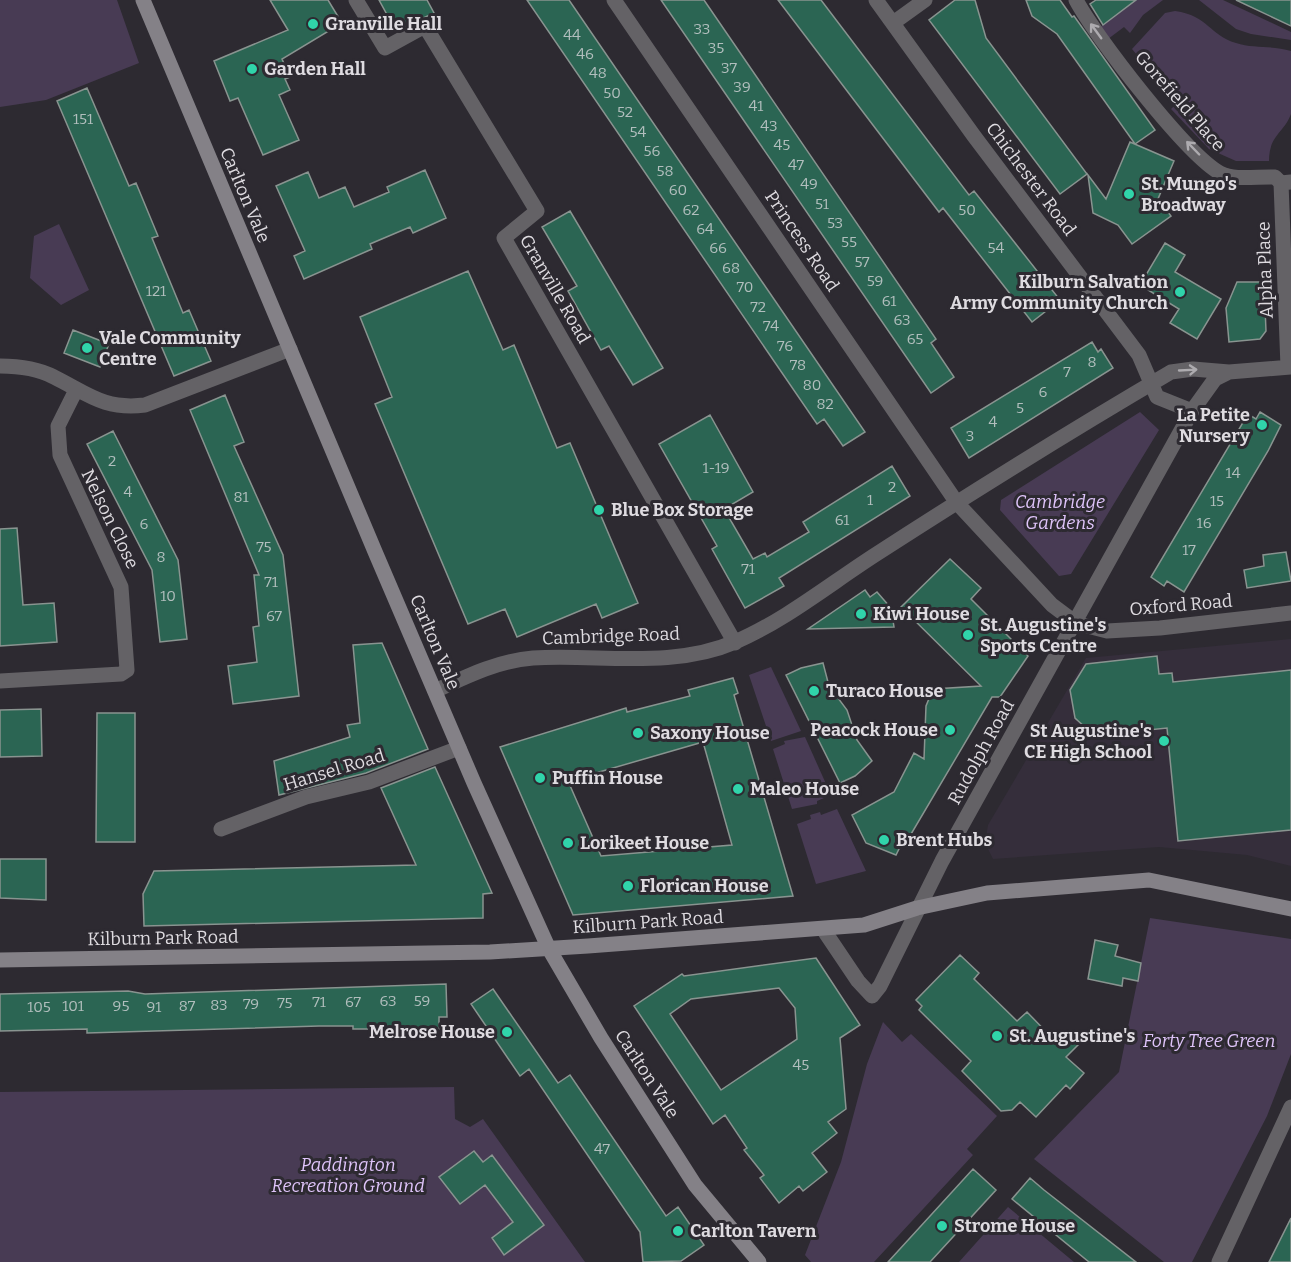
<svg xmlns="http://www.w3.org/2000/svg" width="1291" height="1262" font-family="Bitter,serif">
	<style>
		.built { fill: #352e3b }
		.green { fill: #483b54 }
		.building { fill: #2b6553; stroke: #899490; stroke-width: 1.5; fill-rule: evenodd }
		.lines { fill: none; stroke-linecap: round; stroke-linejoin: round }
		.street { stroke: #646266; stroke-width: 15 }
		.secondary { stroke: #848187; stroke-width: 15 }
		.oneway { stroke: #adabaf }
		.poi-dot { fill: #30d4aa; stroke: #2d2a31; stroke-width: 2 }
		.labels { text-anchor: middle; stroke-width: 6; stroke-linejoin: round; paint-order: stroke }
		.number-label { font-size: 15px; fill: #b1bebd }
		.poi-label { font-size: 18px; font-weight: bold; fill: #dedbe0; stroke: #2d2a31; text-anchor: start }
		.street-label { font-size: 18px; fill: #dedbe0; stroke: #2d2a31 }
		.park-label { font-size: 18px; font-style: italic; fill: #dfc4fa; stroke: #2d2a31 }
	</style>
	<rect width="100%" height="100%" fill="#2d2a31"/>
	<path class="built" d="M1291,639V866L1247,855L1159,847L993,859L985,843L988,825L1086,658Z"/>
	<path class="green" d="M0,0H117L139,63L46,100L0,107Z
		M1136,0H1163L1143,15L1130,33L1124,27L1108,39L1100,27Z
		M1199,0H1223L1291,32V40L1251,34L1236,29Z
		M1175,11C1209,16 1209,35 1236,43C1254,49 1273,45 1291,51C1291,65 1291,102 1291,114C1284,133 1269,135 1269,161H1236L1209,149L1171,109L1177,103L1132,49L1165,13Z
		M59,224L89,290L61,305L30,278L34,236Z
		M1140,412L1159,430L1071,574L1059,576L1000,510L1001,500Z
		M771,667L801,731L771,741L749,675Z
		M805,737L831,795L817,801V804L792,809L773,749L785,744L784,741Z
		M837,809L866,871L816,884L797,824L811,819L810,815L820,812L821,815Z
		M1150,918L1291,939V1054L1267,1116L1192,1262H1164L1034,1159L1119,1072Z
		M883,1022L902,1042L911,1034L997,1116L967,1149L973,1155L874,1262H811L805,1255L841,1162L867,1064Z
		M454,1087L455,1119L470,1127L483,1119L585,1262H0V1092Z
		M1008,1207L1074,1262H959Z"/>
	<path class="building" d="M270,0H328L342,23L282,59L290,77L285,79L290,90L279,95L299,140L263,155L238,98L230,101L214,61L288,30Z
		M379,0H427L434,13L396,31Z
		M527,0H569L865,432L843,446L824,419L817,424Z
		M661,0H704L936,339L931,343L954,377L931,393Z
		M778,0H821L969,195L974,191L1060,300L1032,322L943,208L939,212Z
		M955,0H975L986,38L1087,174L1060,194L929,20Z
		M1026,0H1060L1072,17L1074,16L1155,130L1135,144L1057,34L1032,16Z
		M1096,0H1136L1103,25L1090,4Z
		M1236,0H1291V26Z
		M87,88L129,186L136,183L158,236L152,238L183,313L189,310L211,361L174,376L57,101Z
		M1130,142L1174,161L1158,199L1171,216L1132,244L1118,225L1093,213L1088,175L1106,199Z
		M425,170L446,218L413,233L410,227L370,244L372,249L304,279L294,256L305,251L276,186L308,172L319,198L345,187L354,207L389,192L387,187Z
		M570,211L663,368L633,385L609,346L601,350L568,291L577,286L542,227Z
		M1165,243L1185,255L1175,272L1221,299L1197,339L1170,323L1179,309L1140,285Z
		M468,271L503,350L514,345L557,448L570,443L638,603L602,618L596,604L517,637L505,609L468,624L375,404L392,397L360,317Z
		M1237,282H1264L1266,331L1260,339L1229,342L1226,308Z
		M73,330L109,344L100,367L64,353Z
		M1092,342L1098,352L1101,349L1113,368L969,458L951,428Z
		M225,395L244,442L234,446L283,555L299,696L233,704L228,666L257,662L253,627L259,626L254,575H259L190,410Z
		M1260,412L1281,425L1268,451L1184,592L1167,581L1164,586L1151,577L1248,414L1256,419Z
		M710,415L753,492L724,509L753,559L765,553L767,557L809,532L803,522L892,466L910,496L779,578L784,586L745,608L712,549L717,546L659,444Z
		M113,431L178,560L187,639L160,642L152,570L87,444Z
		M17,528L23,605L54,603L57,642L0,646V529Z
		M1286,552L1291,581L1247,588L1244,570L1264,566L1263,555Z
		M950,559L981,588L971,599L1028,656L1000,697H992L904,846L901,845L896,855L866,843L852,815L894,792L914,753L924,759L926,706L933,689L981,686L901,607Z
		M865,590L870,597L877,592L891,608L894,627L808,629Z
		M382,643L428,749L366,773L279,795L274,761L350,737L347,725L360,723L353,645Z
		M1157,656L1159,674L1172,673L1173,682L1291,670V830L1178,841L1167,728L1099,735L1098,728L1087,729L1075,718L1070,690L1086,664Z
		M823,663L829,686L847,710L857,740L872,761L855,776L840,783L786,675L801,668Z
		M733,678L738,693L734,695L793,896L573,915L500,747L626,708L627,712L690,696L688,690ZM703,742L732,845L601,856L568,781Z
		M41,709L42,756L0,757V710Z
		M97,713H135V842H96Z
		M435,767L492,893L483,894V918L144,926L143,894L154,871L416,865L381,788Z
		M0,859H46V900L0,898Z
		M1095,940L1118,945L1115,956L1141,963L1138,981L1123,978L1122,986L1088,979Z
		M960,955L979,973L974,979L1017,1021L1027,1012L1057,1043L1068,1033L1079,1044L1066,1057L1084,1073L1070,1089L1066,1085L1036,1117L1020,1102L1012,1110L1001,1111L962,1071L971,1061L919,1010L922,1006L916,1000Z
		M816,958L860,1025L840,1038L846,1109L828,1122L837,1133L812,1153L827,1172L803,1191L799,1186L779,1203L760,1178L764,1175L744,1150L747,1148L725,1115L713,1124L634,1006L682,974L684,976ZM779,988L795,1008L797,1039L721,1090L670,1014L691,999Z
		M446,984L447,1017H439V1029H353V1026H319L87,1033V1029L0,1031V994L128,991L145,994Z
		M493,989L558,1083L570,1075L666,1216L678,1207L704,1245L681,1261L643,1262L640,1232L529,1069L520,1076L471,1004Z
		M474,1151L483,1162L492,1155L544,1225L504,1255L492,1238L513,1222L485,1185L460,1204L439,1177Z
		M973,1169L996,1190L930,1262H888Z
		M1030,1178L1044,1190L1136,1262H1089L1012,1199Z
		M1291,1218V1262H1269Z"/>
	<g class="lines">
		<path class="street" d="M356,0L385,48L425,26L537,211L504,238L735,643
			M614,0L957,503L1052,605L1076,623L1107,631L1160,628L1291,613
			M876,0L974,136L1139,355L1157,397L1192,411
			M1076,0C1095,36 1186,154 1220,173C1235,181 1258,176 1275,177L1281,183
			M893,23L925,0
			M0,366C19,366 37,368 54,377C88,394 104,410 145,405L290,349
			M1288,367L1281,183L1291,182
			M0,681L121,674L127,670L121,587L60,455L58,426L76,390
			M435,691C467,676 497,661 533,658C599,654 673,669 735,642C786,620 831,583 878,553C974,491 1072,430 1171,372L1193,369L1229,372L1291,367
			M221,829L306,797L369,782L459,748
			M823,929L858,981L872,996L880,986L942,861L1192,411L1215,379L1229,372
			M1219,1262L1291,1107"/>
		<path class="secondary" d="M143,0L376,554L474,783L549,949L601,1038L695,1185L759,1262
			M0,960L490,952L588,946L864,925L917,908L987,893L1149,880L1291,909"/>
	</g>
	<defs><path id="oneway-shaft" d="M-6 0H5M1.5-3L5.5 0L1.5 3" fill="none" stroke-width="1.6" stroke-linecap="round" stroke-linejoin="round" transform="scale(1.5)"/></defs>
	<g class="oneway">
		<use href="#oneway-shaft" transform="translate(1096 31) rotate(-126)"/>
		<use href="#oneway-shaft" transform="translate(1193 148) rotate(-134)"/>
		<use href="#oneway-shaft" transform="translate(1188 370) rotate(-3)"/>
	</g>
	<g class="poi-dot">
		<circle cx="313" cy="24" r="6"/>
		<circle cx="252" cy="69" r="6"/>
		<circle cx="1129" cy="194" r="6"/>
		<circle cx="1180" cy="292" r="6"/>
		<circle cx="87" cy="348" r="6"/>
		<circle cx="1262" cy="425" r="6"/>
		<circle cx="599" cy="510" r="6"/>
		<circle cx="861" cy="614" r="6"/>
		<circle cx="968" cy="635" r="6"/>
		<circle cx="814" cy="691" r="6"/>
		<circle cx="950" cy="730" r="6"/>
		<circle cx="638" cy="733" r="6"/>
		<circle cx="1164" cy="741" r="6"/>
		<circle cx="540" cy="778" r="6"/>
		<circle cx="738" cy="789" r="6"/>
		<circle cx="884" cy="840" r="6"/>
		<circle cx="568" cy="843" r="6"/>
		<circle cx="628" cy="886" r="6"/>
		<circle cx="507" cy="1032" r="6"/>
		<circle cx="997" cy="1036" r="6"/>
		<circle cx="942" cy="1226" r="6"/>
		<circle cx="678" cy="1231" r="6"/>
	</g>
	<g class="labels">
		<g class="number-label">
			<text x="702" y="34">33</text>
			<text x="572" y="40">44</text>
			<text x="716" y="53">35</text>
			<text x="585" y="59">46</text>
			<text x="729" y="73">37</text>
			<text x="598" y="78">48</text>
			<text x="742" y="92">39</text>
			<text x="612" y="98">50</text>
			<text x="756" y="111">41</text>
			<text x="625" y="117">52</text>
			<text x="83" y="124">151</text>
			<text x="769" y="131">43</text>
			<text x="638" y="137">54</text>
			<text x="782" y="150">45</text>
			<text x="652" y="156">56</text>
			<text x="796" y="170">47</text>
			<text x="665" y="176">58</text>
			<text x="809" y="189">49</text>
			<text x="678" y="195">60</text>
			<text x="822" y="209">51</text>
			<text x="691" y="215">62</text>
			<text x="967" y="215">50</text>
			<text x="835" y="228">53</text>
			<text x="705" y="234">64</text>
			<text x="849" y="247">55</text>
			<text x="718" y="253">66</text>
			<text x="996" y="253">54</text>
			<text x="862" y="267">57</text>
			<text x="731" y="273">68</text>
			<text x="875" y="286">59</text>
			<text x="745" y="292">70</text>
			<text x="156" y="296">121</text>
			<text x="889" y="306">61</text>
			<text x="758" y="312">72</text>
			<text x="902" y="325">63</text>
			<text x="771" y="331">74</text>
			<text x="915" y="344">65</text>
			<text x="785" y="351">76</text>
			<text x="1092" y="367">8</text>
			<text x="798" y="370">78</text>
			<text x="1067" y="377">7</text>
			<text x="812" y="390">80</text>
			<text x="1043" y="397">6</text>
			<text x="825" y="409">82</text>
			<text x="1020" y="413">5</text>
			<text x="993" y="427">4</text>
			<text x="970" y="441">3</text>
			<text x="112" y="466">2</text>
			<text x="716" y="473">1-19</text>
			<text x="1233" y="478">14</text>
			<text x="892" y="492">2</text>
			<text x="128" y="497">4</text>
			<text x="241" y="502">81</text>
			<text x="870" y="505">1</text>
			<text x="1217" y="506">15</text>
			<text x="842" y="525">61</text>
			<text x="1204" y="528">16</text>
			<text x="144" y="529">6</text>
			<text x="264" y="552">75</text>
			<text x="1189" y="555">17</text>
			<text x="161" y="562">8</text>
			<text x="748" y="574">71</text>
			<text x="271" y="587">71</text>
			<text x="168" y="601">10</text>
			<text x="274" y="621">67</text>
			<text x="388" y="1006">63</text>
			<text x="422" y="1006">59</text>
			<text x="319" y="1007">71</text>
			<text x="353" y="1007">67</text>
			<text x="285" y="1008">75</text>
			<text x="251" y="1009">79</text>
			<text x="219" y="1010">83</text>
			<text x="73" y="1011">101</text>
			<text x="121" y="1011">95</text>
			<text x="187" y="1011">87</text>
			<text x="39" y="1012">105</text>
			<text x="154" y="1012">91</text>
			<text x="801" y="1070">45</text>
			<text x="602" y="1154">47</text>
		</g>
		<g class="poi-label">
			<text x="325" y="30">Granville Hall</text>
			<text x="264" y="75">Garden Hall</text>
			<text x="1141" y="190">St. Mungo's<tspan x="1141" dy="21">Broadway</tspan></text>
			<text x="1168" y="288" text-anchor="end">Kilburn Salvation<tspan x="1168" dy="21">Army Community Church</tspan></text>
			<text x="99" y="344">Vale Community<tspan x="99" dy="21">Centre</tspan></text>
			<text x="1250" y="421" text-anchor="end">La Petite<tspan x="1250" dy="21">Nursery</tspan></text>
			<text x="611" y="516">Blue Box Storage</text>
			<text x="873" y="620">Kiwi House</text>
			<text x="980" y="631">St. Augustine's<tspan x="980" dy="21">Sports Centre</tspan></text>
			<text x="826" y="697">Turaco House</text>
			<text x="938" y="736" text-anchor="end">Peacock House</text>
			<text x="1152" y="737" text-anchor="end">St Augustine's<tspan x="1152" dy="21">CE High School</tspan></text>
			<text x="650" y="739">Saxony House</text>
			<text x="552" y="784">Puffin House</text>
			<text x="750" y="795">Maleo House</text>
			<text x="896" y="846">Brent Hubs</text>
			<text x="580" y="849">Lorikeet House</text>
			<text x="640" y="892">Florican House</text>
			<text x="495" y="1038" text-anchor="end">Melrose House</text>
			<text x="1009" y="1042">St. Augustine's</text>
			<text x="954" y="1232">Strome House</text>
			<text x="690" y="1237">Carlton Tavern</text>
		</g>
		<g class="street-label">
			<text transform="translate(1180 101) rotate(49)" y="6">Gorefield Place</text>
			<text transform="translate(1031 179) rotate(53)" y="6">Chichester Road</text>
			<text transform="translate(245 195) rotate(67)" y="6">Carlton Vale</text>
			<text transform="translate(802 241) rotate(56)" y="6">Princess Road</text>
			<text transform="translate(1265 270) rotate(-92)" y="6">Alpha Place</text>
			<text transform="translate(555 289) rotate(60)" y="6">Granville Road</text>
			<text transform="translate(110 519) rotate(64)" y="6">Nelson Close</text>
			<text transform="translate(1181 605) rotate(-5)" y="6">Oxford Road</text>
			<text transform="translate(611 636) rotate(-2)" y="6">Cambridge Road</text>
			<text transform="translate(435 642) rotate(67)" y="6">Carlton Vale</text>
			<text transform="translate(981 752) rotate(-61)" y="6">Rudolph Road</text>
			<text transform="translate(334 770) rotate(-17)" y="6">Hansel Road</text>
			<text transform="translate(648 922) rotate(-4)" y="6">Kilburn Park Road</text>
			<text transform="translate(163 938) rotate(-1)" y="6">Kilburn Park Road</text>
			<text transform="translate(647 1074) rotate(57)" y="6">Carlton Vale</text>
		</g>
		<g class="park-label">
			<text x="1060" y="508">Cambridge<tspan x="1060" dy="21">Gardens</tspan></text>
			<text x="1209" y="1047">Forty Tree Green</text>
			<text x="348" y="1171">Paddington<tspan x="348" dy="21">Recreation Ground</tspan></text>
		</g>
	</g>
</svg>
